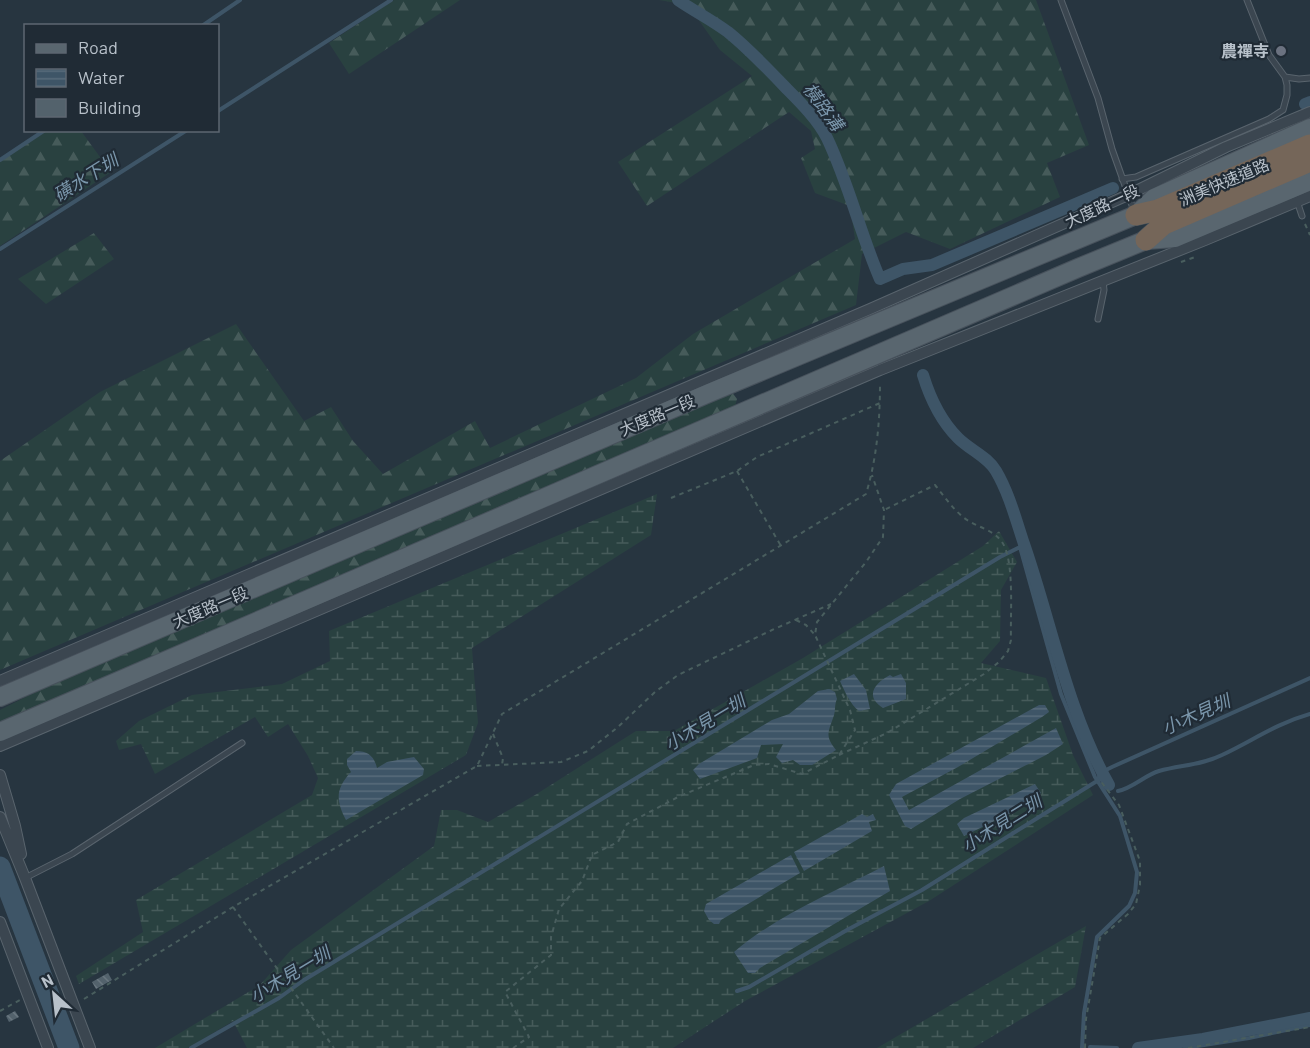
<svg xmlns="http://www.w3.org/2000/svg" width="1310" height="1048" font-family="Barlow,'Noto Sans TC',sans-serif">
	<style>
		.forest { fill: url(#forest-firs) }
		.wetland { fill: url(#wetland-marsh) }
		.water { fill: url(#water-rules) }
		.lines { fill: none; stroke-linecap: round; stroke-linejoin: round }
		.stream { stroke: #3e5567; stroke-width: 4 }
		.canal { stroke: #3e5567; stroke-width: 12 }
		.river { stroke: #3e5567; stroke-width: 21 }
		.building { fill: url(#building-back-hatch) }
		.lane-casing { stroke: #59646d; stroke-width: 7 }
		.street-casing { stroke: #59646d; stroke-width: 12 }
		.primary-casing { stroke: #48525c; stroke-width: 20 }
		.highway-casing { stroke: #46515a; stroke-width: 22 }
		.path { stroke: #495e5e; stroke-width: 2; stroke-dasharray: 4.5 4.5; stroke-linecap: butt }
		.lane { stroke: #3b4650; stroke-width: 5 }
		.street { stroke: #3b4650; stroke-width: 10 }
		.primary { stroke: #59666f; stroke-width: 18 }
		.highway { stroke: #756659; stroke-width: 21 }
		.worship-dot { fill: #6b7280; stroke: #202b35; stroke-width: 2 }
		.labels { text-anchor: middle; stroke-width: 4.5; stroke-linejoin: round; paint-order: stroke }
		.poi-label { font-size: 16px; font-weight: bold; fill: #b8c1ca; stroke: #202b35; text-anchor: end }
		.street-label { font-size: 16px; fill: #b8c1ca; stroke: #202b35 }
		.water-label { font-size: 18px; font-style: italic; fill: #7a96ab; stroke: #202b35 }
	</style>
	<defs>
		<pattern id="forest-firs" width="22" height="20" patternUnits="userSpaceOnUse" patternTransform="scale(1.5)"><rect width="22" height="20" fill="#294140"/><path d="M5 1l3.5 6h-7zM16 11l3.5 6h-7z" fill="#465b5a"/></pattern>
		<pattern id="wetland-marsh" width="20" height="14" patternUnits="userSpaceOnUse" patternTransform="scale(1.5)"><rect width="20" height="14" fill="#294140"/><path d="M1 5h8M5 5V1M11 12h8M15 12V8" fill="none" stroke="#465b5a"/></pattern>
		<pattern id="water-rules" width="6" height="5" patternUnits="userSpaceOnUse" patternTransform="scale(1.5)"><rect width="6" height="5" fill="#3e5567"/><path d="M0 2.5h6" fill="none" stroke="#586c7b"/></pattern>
		<pattern id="building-back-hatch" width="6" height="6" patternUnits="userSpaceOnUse" patternTransform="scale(1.5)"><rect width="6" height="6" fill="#53626c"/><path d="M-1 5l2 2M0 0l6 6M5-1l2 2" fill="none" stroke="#6a7780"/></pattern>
	</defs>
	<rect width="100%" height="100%" fill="#273540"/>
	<path class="forest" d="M394,0H460L349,74L329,43Z
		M659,0H1036L1089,145L1047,163L1060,197L950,249L906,232L862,254L856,305L0,670V461L100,392L236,324L304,421L331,407L353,441L383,474L475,421L490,448L636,378L693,334L855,239L850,206L815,193L801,158L815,149L811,131L789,112L647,206L618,162L752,76L720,50L688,5Z
		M47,130L81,131L111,172L0,246V161Z
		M94,233L114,259L46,304L18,279Z
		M731,391L737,399L735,406L0,723V710L67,676Z"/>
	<path class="wetland" d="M657,494L651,535L472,648L478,723L466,755L79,984L76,976L143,932L136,900L312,795L318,778L308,756L288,724L268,737L255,717L155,774L141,744L119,750L116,741L139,721L192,695L282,684L330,661L329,631Z
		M999,531L1017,562L1001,590L1000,641L981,663L1046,678L1073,755L1093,795L929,901L745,1001L673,1048H247L233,1021L188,1048H155L260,985L291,950L434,846L441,810H457L488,822L535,795L636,731H674L803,658L983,546Z
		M1086,926L1075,987L973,1048H877Z"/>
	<path class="water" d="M854,674L866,690L870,709L859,711C850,704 845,692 840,681Z
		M901,674L906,683V699L883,708C864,696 875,683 890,675L893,677Z
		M829,689L835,692L837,699C834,705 836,712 833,718C828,733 825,736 836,750L812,765H800L793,760L782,763L776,757L783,744L761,745L757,758L700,779L693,770L699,764L772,720L789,714L818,691Z
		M1039,705H1045L1049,712L1042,717L958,767L902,797L909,810L1056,728L1063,744L1046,755L960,799L911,829L905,826L889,795L896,784Z
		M356,751C368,751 374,756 377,768L387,762L414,757L424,769L423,775L346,820C336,801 335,789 351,772L347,765V759Z
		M1035,784L1041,793L1021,808L964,836L957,824L964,818Z
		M862,814L867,817L873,814L876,820L869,822L872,831L804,871L794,852Z
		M791,855L800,873L721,920L719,924H714L709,920L704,911L706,904Z
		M884,866L890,891L760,968L755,973H748L734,952C777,915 834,892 884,866Z"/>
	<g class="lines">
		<path class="stream" d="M202,26L240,0
			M218,111L391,0
			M0,160L45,130
			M0,249L187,130
			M1098,781L1100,773L1112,767L1310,678
			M1118,791C1133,788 1145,775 1159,771C1181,765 1202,765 1222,755C1254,740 1275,724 1310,714
			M737,991L749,987L847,930L922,890L1097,781
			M1090,1047L1117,1048
			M191,1048L279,998L304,980L1000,557L1020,547L1061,694L1095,777L1120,816L1137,872L1135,893L1129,906L1097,937L1084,1013L1082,1048
			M1155,1048L1198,1043L1310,1022
			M1185,1048L1249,1038L1310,1025"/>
		<path class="canal" d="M678,0C694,11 712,20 728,32C749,49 768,69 787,89C801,103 818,120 827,138C849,184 860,233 880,279L903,269L932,265L1113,188
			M1305,104L1310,102
			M923,375C930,398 941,421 958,438C970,450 988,457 996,471C1009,493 1016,520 1024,544C1052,625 1067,710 1109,785
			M1138,1048L1203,1039L1310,1018"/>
		<path class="river" d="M0,867L69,1048"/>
	</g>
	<path class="building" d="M108,973L112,980L96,989L92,982Z
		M15,1011L19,1017L9,1022L6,1016Z"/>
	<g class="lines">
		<defs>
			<path id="lane" d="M1061,0L1098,98L1112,149L1134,211
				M1285,77L1299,79L1310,78
				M1122,179L1136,177L1269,119L1283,110L1287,95V85L1285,77L1269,55L1247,0
				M1297,201L1302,216
				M1098,319L1104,290L1103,281
				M25,878L72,854L242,743"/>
			<path id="street" d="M0,681L870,309L1128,195L1226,147L1310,112
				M0,746L880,370L1205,240L1310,196
				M0,775L15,826L21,854
				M0,817L25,878L90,1048
				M0,922L48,1048"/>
			<path id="primary" d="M0,697L709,393L1136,215L1154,198L1310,128
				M0,732L1078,268L1146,240L1175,238L1310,181"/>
			<path id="highway" d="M1136,215L1158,210L1310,145
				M1146,240L1164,224L1310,161"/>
		</defs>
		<use href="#lane" class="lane-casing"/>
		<use href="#street" class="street-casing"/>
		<use href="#primary" class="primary-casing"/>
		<use href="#highway" class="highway-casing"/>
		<path class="path" d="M1305,224L1310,235
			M1181,262L1198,256
			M737,471L781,546
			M671,498L737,471L757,457L880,403
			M796,620L806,625L815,635
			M493,734L503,758L502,765
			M839,755L887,733L984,674L999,662L1008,651L1011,640C1010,616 1015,561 1002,542C993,529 975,527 963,517C952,508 944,496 935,485L884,510
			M477,766L561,762L588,751L618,727L655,692L678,675L772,630L831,604
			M233,907L334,1048
			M84,999L233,907L477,766L502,714L866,494C877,458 880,420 880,383
			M0,1011L20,1000
			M513,1048L529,1037L505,992L551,955V937L559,909L582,881L592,855L618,842L627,824L678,797L754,765L769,764L802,774L839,755L855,730L850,710L815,635L817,622L866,562L883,537L884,510L872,475
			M1085,1048L1086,1019L1100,938L1128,914L1136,904L1140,885V861L1119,805L1099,779
			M1188,1048L1310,1027"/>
		<use href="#lane" class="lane"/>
		<use href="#street" class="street"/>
		<use href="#primary" class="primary"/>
		<use href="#highway" class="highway"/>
	</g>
	<circle class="worship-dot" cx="1281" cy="51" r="6"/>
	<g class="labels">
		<g class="poi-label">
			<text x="1269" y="57">農禪寺</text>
		</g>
		<g class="street-label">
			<text transform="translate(1224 182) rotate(-23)" y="6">洲美快速道路</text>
			<text transform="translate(1102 206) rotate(-25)" y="6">大度路一段</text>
			<text transform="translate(657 415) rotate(-23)" y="6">大度路一段</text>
			<text transform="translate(210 607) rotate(-23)" y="6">大度路一段</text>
		</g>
		<g class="water-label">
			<text transform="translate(823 107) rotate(54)" y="6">橫路溝</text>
			<text transform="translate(86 178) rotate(-32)" y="6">磺水下圳</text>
			<text transform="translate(1196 715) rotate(-24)" y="6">小木見圳</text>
			<text transform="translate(705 723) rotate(-31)" y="6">小木見一圳</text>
			<text transform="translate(1002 824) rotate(-32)" y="6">小木見二圳</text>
			<text transform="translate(290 975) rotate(-31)" y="6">小木見一圳</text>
		</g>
	</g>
	<rect x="24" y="24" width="195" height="108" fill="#202b35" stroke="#5d6771" stroke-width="1.5"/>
	<rect x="36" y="44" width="30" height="9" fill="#59666f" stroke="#5d6771" stroke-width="1.5"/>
	<text x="78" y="54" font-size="18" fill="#b8c1ca">Road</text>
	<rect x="36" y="69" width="30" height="18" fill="url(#water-rules)" stroke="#5d6771" stroke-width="1.5"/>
	<text x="78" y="84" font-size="18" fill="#b8c1ca">Water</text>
	<rect x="36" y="99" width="30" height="18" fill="#53626c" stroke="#5d6771" stroke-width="1.5"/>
	<text x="78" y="114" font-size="18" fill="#b8c1ca">Building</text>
	<g transform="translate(54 994) rotate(333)" stroke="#202b35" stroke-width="4.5" paint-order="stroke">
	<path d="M0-4.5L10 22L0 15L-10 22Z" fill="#b8c1ca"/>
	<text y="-9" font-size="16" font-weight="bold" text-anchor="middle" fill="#b8c1ca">N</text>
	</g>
</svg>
